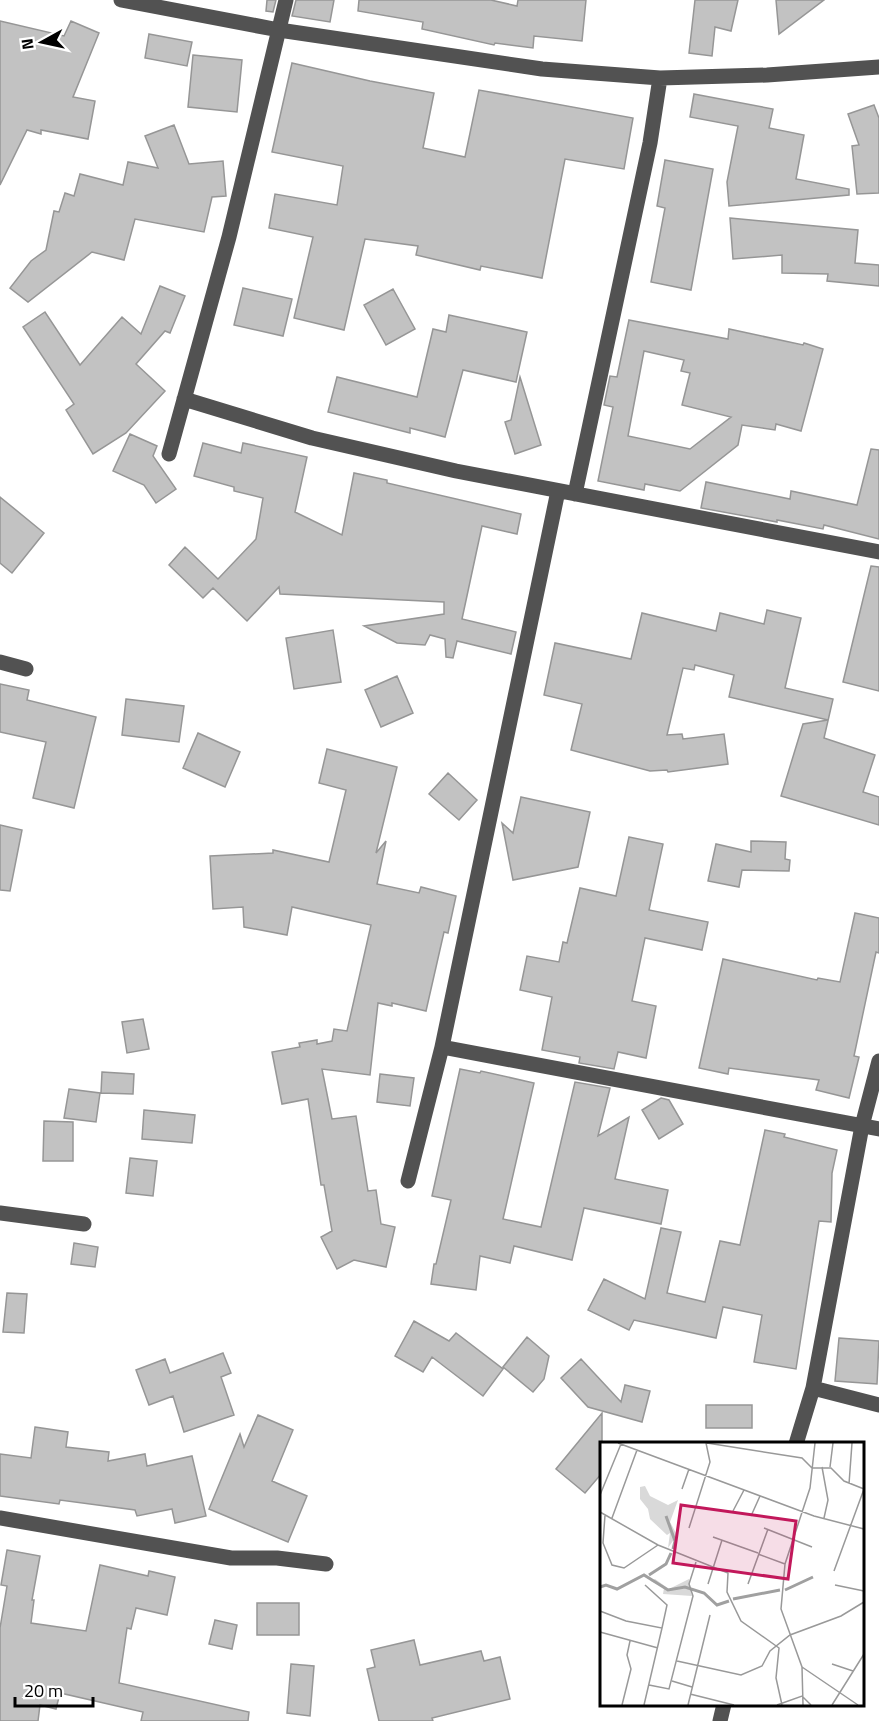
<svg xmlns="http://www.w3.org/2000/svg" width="879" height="1721" font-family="'Titillium Web',sans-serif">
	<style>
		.building { fill: #c2c2c2; stroke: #969696; stroke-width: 1.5; fill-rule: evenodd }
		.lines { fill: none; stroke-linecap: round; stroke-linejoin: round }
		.minor { stroke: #525252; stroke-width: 15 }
		.inset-river { fill: none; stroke: #a0a0a0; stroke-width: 3 }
		.inset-road { fill: none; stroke: #999; stroke-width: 1.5 }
		.view { fill: #c2185b; fill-opacity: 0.15; stroke: #c2185b; stroke-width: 3 }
		.inset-edge { fill: none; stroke: #000; stroke-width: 3 }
	</style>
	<rect width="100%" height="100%" fill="#fff"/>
	<path class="building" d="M267,0H276L273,12L266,11Z
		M296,0H334L330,22L292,16Z
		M359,0H491L517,6L518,0H586L582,41L534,36L533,48L495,43L494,45L422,29L423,22L358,11Z
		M695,0H738L731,31L715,27L712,56L689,53Z
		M776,0H824L779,34Z
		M0,21L64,36L71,21L99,33L73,97L95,101L88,139L41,130V134L27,130L0,185Z
		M149,34L192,42L187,66L145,58Z
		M193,55L242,60L237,112L188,107Z
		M292,63L370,81L434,93L423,148L465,157L479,90L633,118L624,169L565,159L542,278L481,266L480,270L416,255L418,246L365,239L344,330L294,318L313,237L269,228L275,194L337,205L343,166L272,152Z
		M694,94L773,109L769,128L804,135L796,179L849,189V195L729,206L727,182L738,126L690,117Z
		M874,105L879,118V193L857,194L852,146L859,145L848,114Z
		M174,125L189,164L223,161L226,196L212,197L204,232L135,219L124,260L92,252L28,302L10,288L31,261L46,250L54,211L59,212L65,193L74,196L80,174L123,185L128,162L158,168L145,136Z
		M665,160L713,169L691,290L651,282L665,208L657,206Z
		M730,218L858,230L855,263L879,265V286L827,281L828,274L782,273V255L733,259Z
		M160,286L185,296L170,333L165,331L136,364L165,391L126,433L93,454L66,410L74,404L23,327L45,312L80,365L122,317L141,334Z
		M243,288L292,299L283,336L234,325Z
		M393,289L415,329L386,345L364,305Z
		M449,315L527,332L516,382L463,370L445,437L410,428V433L328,412L337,377L417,397L433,329L446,332Z
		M629,320L728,339L729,329L803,345L804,343L823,349L801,431L776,424L775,430L742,425L738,445L680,491L645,484L644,490L598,481L613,407L604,405L610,376L617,377ZM644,351L684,360L681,371L690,373L682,405L731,417L690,449L628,436Z
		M520,377L541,445L515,454L505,422L511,420Z
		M130,434L157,446L153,456L176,489L156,503L144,485L113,471Z
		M203,443L241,453L243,443L307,457L295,512L342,535L354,473L387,480V483L521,514L517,534L482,526L462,619L516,632L511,654L457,641L453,658L446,657L445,639L430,635L425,645L397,643L364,626L444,614V602L280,594L279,587L247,621L213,588L203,598L169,565L185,547L218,579L256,539L263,498L234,491V487L194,476Z
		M871,449L879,450V539L824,525L823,529L777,520V522L701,508L706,482L790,499L791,491L857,505Z
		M0,497L44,533L12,573L0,563Z
		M871,566L879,567V691L843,682Z
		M767,610L801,618L785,688L833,699L824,738L875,755L863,792L879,797V825L781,796L803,724L828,720L729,697L734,675L695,665L694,670L683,668L667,735L682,734L683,739L724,734L728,764L668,772L667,770L650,771L571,750L582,704L544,695L555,643L631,659L642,613L716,631L720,613L764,624Z
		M333,630L341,682L294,689L286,638Z
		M397,676L413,713L381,727L365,690Z
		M0,684L29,690L27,700L96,717L74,808L33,798L46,742L0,732Z
		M126,699L184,706L179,742L122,735Z
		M198,733L240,752L225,787L183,768Z
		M327,749L397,767L376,853L386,841L377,884L419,893L421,887L456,896L448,933L444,932L426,1011L392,1003V1006L378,1003L370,1075L322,1069L332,1119L356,1116L368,1191L376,1190L381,1224L395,1227L386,1267L354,1260L337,1269L321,1237L332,1231L324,1185H321L308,1099L282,1104L272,1052L300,1047L299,1043L317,1040V1044L332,1041L334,1029L347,1031L371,925L292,907L287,935L244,927L243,907L213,909L210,856L273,853V850L329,862L346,790L319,783Z
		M448,773L477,800L459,820L429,794Z
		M521,797L590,812L578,867L513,880L502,823L513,833Z
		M0,825L22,830L10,891L0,890Z
		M629,837L663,844L649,910L708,922L702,950L645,938L632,1001L656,1006L646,1058L618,1052L614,1069L579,1063L580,1057L542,1050L552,997L520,990L527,956L559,962L563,942L567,943L580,888L616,896Z
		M751,841L786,842L785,859L790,860L789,871L742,870L739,887L708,881L716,844L751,852Z
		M855,913L879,918V953L876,952L854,1056L859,1057L849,1098L816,1090L819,1080L729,1068L728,1074L699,1068L723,959L817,980L818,978L840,982Z
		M143,1019L149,1049L127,1053L122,1022Z
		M460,1069L480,1073L481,1071L534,1083L503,1219L541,1227L575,1082L610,1088L598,1136L629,1117L615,1179L668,1190L661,1224L584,1208L572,1260L514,1246L510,1263L480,1256L476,1290L431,1284L434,1264H436L451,1200L432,1196Z
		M102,1072L134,1074L133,1094L101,1093Z
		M380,1074L414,1078L410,1106L377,1102Z
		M69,1089L100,1093L96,1122L64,1118Z
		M661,1098L669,1100L683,1124L659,1139L642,1110Z
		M144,1110L195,1115L192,1143L142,1139Z
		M44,1121L73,1122V1161H43Z
		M765,1130L785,1134L784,1137L837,1150L832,1173L831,1222L819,1221L796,1369L754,1362L762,1315L723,1307L716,1338L634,1320L629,1330L588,1310L604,1279L645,1299L661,1228L681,1232L667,1293L705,1302L720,1241L740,1245Z
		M130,1158L157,1161L153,1196L126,1193Z
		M74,1243L98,1247L95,1267L71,1264Z
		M7,1293L27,1294L24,1333L3,1332Z
		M414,1321L449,1341L456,1333L503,1369L483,1396L432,1357L423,1372L395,1356Z
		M527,1337L549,1356L544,1379L533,1392L503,1367Z
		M839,1338L879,1341L877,1384L835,1381Z
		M223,1353L231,1373L221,1377L234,1415L184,1432L173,1396L149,1405L136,1370L165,1359L170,1373Z
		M581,1359L621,1402L625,1385L650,1391L642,1422L588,1407L561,1378Z
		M706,1405H752V1428H706Z
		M602,1413V1473L585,1493L556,1469Z
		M258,1415L293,1430L272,1481L307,1496L288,1542L209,1509L240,1434L244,1447Z
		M35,1427L68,1432L66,1447L109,1452L108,1461L145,1454L147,1466L192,1456L206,1516L175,1523L172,1509L137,1516L135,1510L60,1500L59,1504L0,1496V1454L31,1458Z
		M7,1550L40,1556L32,1600H34L31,1623L86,1631L100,1565L148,1576L149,1571L175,1577L167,1615L136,1608L131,1629L127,1628L119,1683L249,1712L248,1721H141L143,1712L60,1693L56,1709L40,1705L38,1721H0V1628L7,1586L1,1585Z
		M257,1603H299V1635H257Z
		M215,1620L237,1625L232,1649L209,1644Z
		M414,1640L420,1665L481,1651L484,1661L500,1657L510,1699L432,1718L433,1721H379L367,1669L375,1667L371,1650Z
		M291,1664L314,1666L310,1716L287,1713Z"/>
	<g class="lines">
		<path class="minor" d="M121,0L279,30L542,69L660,78L767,75L879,67
			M184,399L312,438L456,471L879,552
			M169,454L229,237L286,0
			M575,494L650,143L660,78
			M0,662L26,669
			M442,1047L879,1129
			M408,1181L442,1047L558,491
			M0,1213L84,1224
			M813,1388L879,1405
			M796,1444L813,1388L862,1126L879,1061
			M0,1518L231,1558H277L326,1564
			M720,1721L724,1704"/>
	</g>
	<g transform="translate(600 1442)">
		<rect width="264" height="264" fill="#fff"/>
		<path d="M45,44L50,54L68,63L78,58L70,80L77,93L68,106L70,91L67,93L50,77L48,67L40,57V45ZM55,137L69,147L89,137L92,154L63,152L64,146L51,139Z" fill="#d9d9d9"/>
		<path class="inset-river" d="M66,74L75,99L73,107M49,133L66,122L71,111M0,145L6,143L17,147L44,133L68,148L85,145L104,151L117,163L129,159M185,148L213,135M133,157L180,148"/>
		<path class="inset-road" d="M18,1L214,74L264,87M107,1L202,16L212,26H231L244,39L264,47M222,25L228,58L224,76M230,25L233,1M249,42L252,1M82,47L89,27M0,53L21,2M133,69L144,48M0,70L58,103L128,131L127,150L141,179L179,206L176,236L182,263M5,73L3,101L12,123L24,126L58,103M151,74L160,54M12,76L37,8M89,86L110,20L106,1M164,86L212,105M113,95L158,111M158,112L185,122M234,129L264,47M108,142L122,98M148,142L168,87M45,143L67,163L62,186M235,143L264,149M0,169L26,179L62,186L44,263M0,190L58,206M77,219L141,233L162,224L170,209L190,193L241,174L264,160M232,222L253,229M202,225L258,263M72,239L92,245M49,243L69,247L93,154L89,142L96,120M90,252L134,263M22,263L31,227L27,213L30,199M88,263L110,173M177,263L202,254L211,263M203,263L202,225L181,167L185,122L210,46L215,1M232,263L264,212"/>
		<path class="view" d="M81,63L196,79L188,137L73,121Z"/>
		<rect width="264" height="264" class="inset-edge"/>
	</g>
	<g transform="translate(42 42) rotate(262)" stroke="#ffffff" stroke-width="4.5" paint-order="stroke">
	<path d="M0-4.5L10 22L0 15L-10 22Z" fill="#000000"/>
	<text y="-9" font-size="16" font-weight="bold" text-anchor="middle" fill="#000000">N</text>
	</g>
	<path d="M15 1697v9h78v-9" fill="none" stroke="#000000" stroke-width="3"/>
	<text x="24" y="1697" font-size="18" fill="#000000" stroke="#ffffff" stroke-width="4.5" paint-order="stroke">20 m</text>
</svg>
